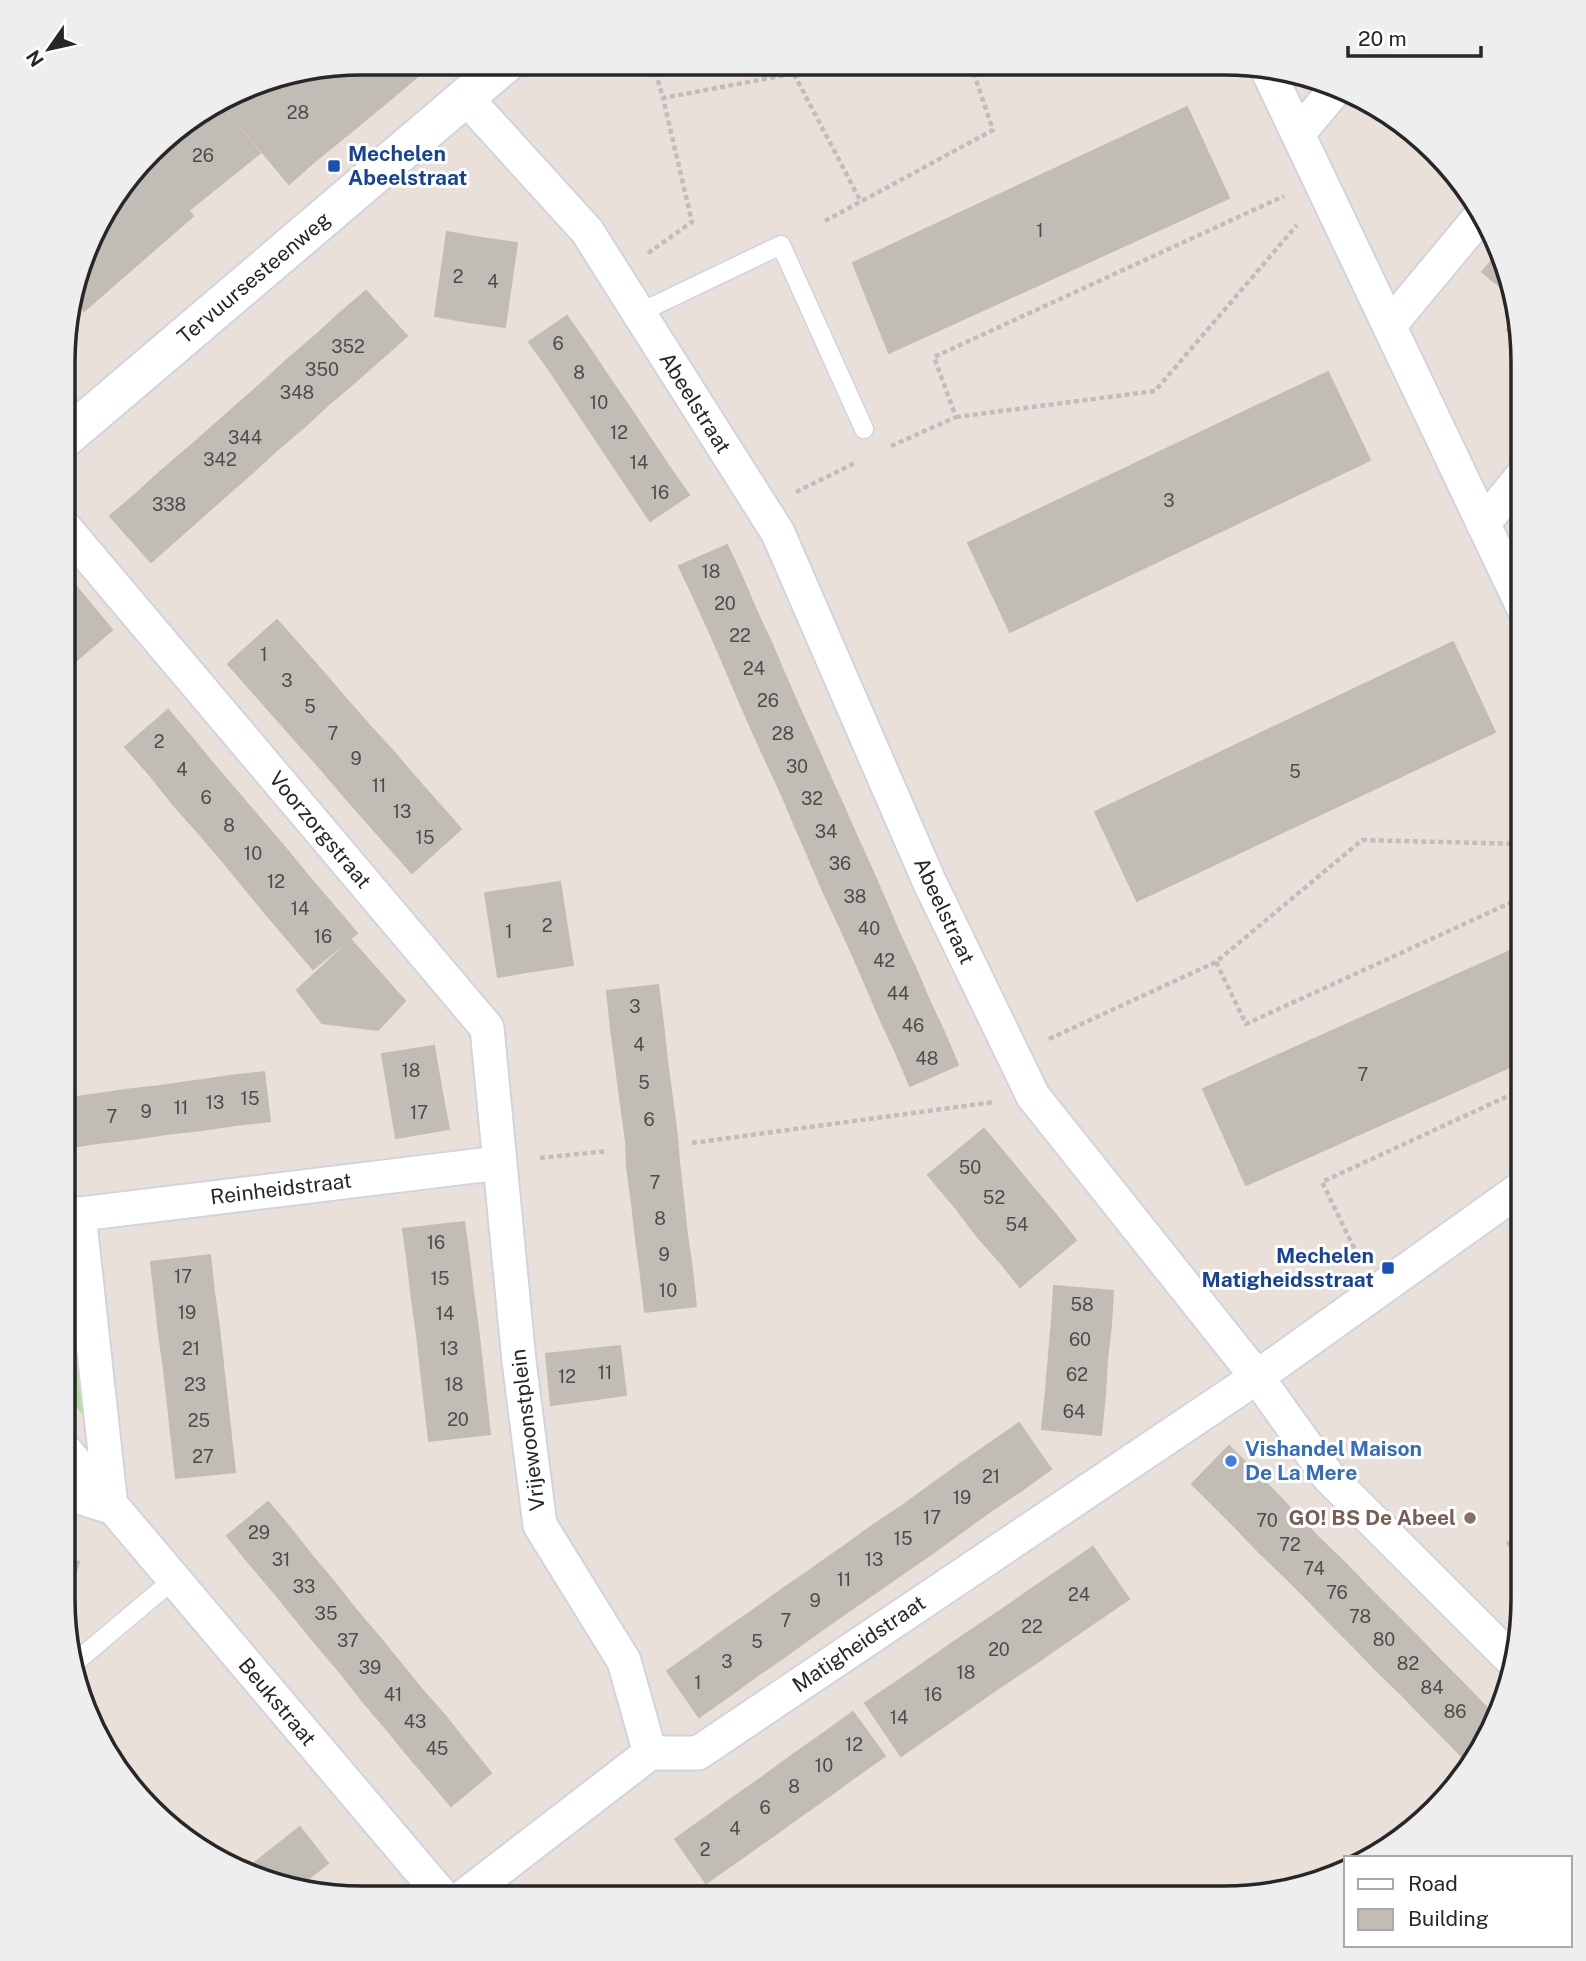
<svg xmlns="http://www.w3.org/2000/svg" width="1586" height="1961" font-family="'Public Sans',sans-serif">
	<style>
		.green { fill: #b7dd98 }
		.building { fill: #c1bcb5; stroke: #c4bcb3; stroke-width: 2 }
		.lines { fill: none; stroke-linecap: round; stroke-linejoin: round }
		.service-casing { stroke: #cfd4e0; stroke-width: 21 }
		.minor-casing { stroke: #cfd4e0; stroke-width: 37 }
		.tertiary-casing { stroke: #cfd4e0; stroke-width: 42 }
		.path { stroke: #bebebe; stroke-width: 4.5; stroke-dasharray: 5 3.5; stroke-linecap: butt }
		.service { stroke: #fff; stroke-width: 18 }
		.minor { stroke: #fff; stroke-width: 33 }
		.tertiary { stroke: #fff; stroke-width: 38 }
		.transit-dot { fill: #1a4fb4; stroke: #fff; stroke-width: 2.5 }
		.shop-dot { fill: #3f7fe0; stroke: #fff; stroke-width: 2.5 }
		.education-dot { fill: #8d6e63; stroke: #fff; stroke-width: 2.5 }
		.labels { text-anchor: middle; stroke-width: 6; stroke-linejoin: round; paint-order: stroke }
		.number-label { font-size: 18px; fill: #4e4c4a }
		.transit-label { font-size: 21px; font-weight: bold; fill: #164399; stroke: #fff; text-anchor: start }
		.street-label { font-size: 21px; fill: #272727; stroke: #fff }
		.shop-label { font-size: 21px; font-weight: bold; fill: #366cbe; stroke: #fff; text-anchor: start }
		.education-label { font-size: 21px; font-weight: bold; fill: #785e54; stroke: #fff; text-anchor: end }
		.rim { fill: none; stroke: #272727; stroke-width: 3.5 }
	</style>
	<rect width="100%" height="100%" fill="#e9e0d9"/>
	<path class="green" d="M64,1279L87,1420L63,1390Z"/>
	<path class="building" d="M362,63H415L423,72L381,107L346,66Z
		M346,66L381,107L358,126L312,71Z
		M312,71L358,126L342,139L289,75Z
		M289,75L342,139L315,161L253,86L266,79Z
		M253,86L315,161L289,184L222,104Z
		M220,105L260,153L189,210L148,158L165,137Z
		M1187,107L1229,198L889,353L853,263Z
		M148,158L193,216L84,311L75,296L103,213Z
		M447,232L481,238L469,322L435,316Z
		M481,238L517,243L505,327L469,322Z
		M1496,256L1503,262L1513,284L1514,298L1482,272Z
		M366,291L407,336L381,359L340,313Z
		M340,313L381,359L355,382L315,336Z
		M567,316L588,346L550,371L529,342Z
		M1517,318L1520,341L1507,330Z
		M315,336L355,382L329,404L289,358Z
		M588,346L608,376L570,401L550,371Z
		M289,358L329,404L304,427L264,381Z
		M1328,372L1370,460L1010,632L968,543Z
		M608,376L628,405L590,431L570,401Z
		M264,381L304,427L278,449L238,404Z
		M238,404L278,449L253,472L213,426Z
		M628,405L648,435L610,461L590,431Z
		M213,426L253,472L228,494L187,449Z
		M648,435L668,465L630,491L610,461Z
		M187,449L228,494L202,517L161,471Z
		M668,465L689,495L650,521L630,491Z
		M161,471L202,517L176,540L136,494Z
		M136,494L176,540L151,562L110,516Z
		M727,545L742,577L694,598L679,566Z
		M65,573L112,630L85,653L65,628Z
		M742,577L756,610L709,631L694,598Z
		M756,610L771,642L723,663L709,631Z
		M277,620L300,646L251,690L228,664Z
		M65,628L85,653L65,670Z
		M771,642L785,675L737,696L723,663Z
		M1453,642L1495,732L1137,901L1095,812Z
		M300,646L323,672L274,716L251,690Z
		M323,672L346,699L297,742L274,716Z
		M785,675L799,707L751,728L737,696Z
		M346,699L369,725L320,768L297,742Z
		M799,707L814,740L766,761L751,728Z
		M168,710L192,738L149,774L125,747Z
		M369,725L392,750L343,795L320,768Z
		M192,738L215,766L172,803L149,774Z
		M814,740L828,772L781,793L766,761Z
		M392,750L415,777L366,821L343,795Z
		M215,766L239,794L196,830L172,803Z
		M828,772L843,805L795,826L781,793Z
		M415,777L438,803L389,847L366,821Z
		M239,794L263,822L220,858L196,830Z
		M438,803L461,829L412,873L389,847Z
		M843,805L857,837L809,858L795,826Z
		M263,822L286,849L243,886L220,858Z
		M857,837L872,870L823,891L809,858Z
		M286,849L309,877L266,914L243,886Z
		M872,870L886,902L838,923L823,891Z
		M309,877L333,905L290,942L266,914Z
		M560,882L573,965L533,971L520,888Z
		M520,888L533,971L498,977L485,893Z
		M886,902L900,935L853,956L838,923Z
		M333,905L357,933L313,969L290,942Z
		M900,935L915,967L867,988L853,956Z
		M351,940L405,1001L378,1030L322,1023L297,990Z
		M1523,945V1061L1246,1185L1203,1089Z
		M915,967L929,1000L881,1021L867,988Z
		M658,985L663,1023L611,1029L607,991Z
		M929,1000L944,1032L896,1053L881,1021Z
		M663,1023L667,1061L616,1067L611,1029Z
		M944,1032L958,1065L910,1086L896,1053Z
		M434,1046L441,1087L389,1096L382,1054Z
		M667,1061L672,1098L621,1105L616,1067Z
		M264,1072L270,1121L236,1125L230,1076Z
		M230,1076L236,1125L201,1130L195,1081Z
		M195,1081L201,1130L167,1134L160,1086Z
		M160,1086L167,1134L132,1139L126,1090Z
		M441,1087L449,1129L396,1138L389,1096Z
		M126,1090L132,1139L98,1143L91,1095Z
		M91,1095L98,1143L64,1148V1099Z
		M672,1098L677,1136L626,1142L621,1105Z
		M984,1129L1011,1161L955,1207L928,1175Z
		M677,1136L679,1161L627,1168L626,1142Z
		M679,1161L683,1198L632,1203L627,1168Z
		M1011,1161L1034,1189L977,1236L955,1207Z
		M1034,1189L1056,1215L1000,1262L977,1236Z
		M683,1198L687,1234L636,1240L632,1203Z
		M1056,1215L1076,1240L1020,1287L1000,1262Z
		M464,1222L469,1257L408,1265L403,1229Z
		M687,1234L692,1270L641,1276L636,1240Z
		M210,1255L214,1292L155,1298L151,1262Z
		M469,1257L473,1292L412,1300L408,1265Z
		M692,1270L696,1306L645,1312L641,1276Z
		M1054,1286L1113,1291L1111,1325L1052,1319Z
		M214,1292L219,1327L159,1334L155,1298Z
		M473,1292L478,1328L417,1335L412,1300Z
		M1052,1319L1111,1325L1107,1360L1049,1355Z
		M219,1327L223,1364L164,1370L159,1334Z
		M478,1328L482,1363L421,1371L417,1335Z
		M620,1346L626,1395L589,1400L583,1350Z
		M583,1350L589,1400L551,1405L546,1354Z
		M1049,1355L1107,1360L1105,1395L1046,1390Z
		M482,1363L486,1399L425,1406L421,1371Z
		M223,1364L227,1400L168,1406L164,1370Z
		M1046,1390L1105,1395L1101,1435L1042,1429Z
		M486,1399L490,1434L429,1441L425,1406Z
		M227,1400L231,1436L172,1443L168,1406Z
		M1019,1423L1051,1469L1022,1490L989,1444Z
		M231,1436L235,1472L176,1478L172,1443Z
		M989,1444L1022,1490L992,1510L960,1464Z
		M1229,1446L1274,1491L1236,1528L1192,1484Z
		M960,1464L992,1510L963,1531L931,1485Z
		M931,1485L963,1531L934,1552L902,1506Z
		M1274,1491L1297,1515L1259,1552L1236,1528Z
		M268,1502L291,1529L249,1563L227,1536Z
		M902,1506L934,1552L905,1572L872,1526Z
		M1297,1515L1320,1539L1283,1575L1259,1552Z
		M872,1526L905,1572L875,1593L843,1547Z
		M291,1529L313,1557L272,1590L249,1563Z
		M1522,1531V1563L1507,1543Z
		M1320,1539L1344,1562L1307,1599L1283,1575Z
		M843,1547L875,1593L846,1613L813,1568Z
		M1093,1547L1129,1599L1066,1642L1030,1590Z
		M63,1557L79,1562L64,1608L63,1599Z
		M313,1557L335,1583L294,1617L272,1590Z
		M1344,1562L1367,1586L1330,1623L1307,1599Z
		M813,1568L846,1613L816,1634L784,1588Z
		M335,1583L357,1611L316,1644L294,1617Z
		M1367,1586L1391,1610L1354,1647L1330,1623Z
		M784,1588L816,1634L787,1655L755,1609Z
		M1030,1590L1066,1642L1033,1665L997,1613Z
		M755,1609L787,1655L758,1675L726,1629Z
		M1391,1610L1415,1634L1377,1671L1354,1647Z
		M357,1611L380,1638L339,1671L316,1644Z
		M997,1613L1033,1665L1000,1687L964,1635Z
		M726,1629L758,1675L729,1696L697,1650Z
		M1415,1634L1438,1658L1401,1694L1377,1671Z
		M964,1635L1000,1687L967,1710L931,1658Z
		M380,1638L402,1665L361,1699L339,1671Z
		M697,1650L729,1696L699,1717L667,1671Z
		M931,1658L967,1710L934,1733L898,1681Z
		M1438,1658L1462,1682L1425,1719L1401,1694Z
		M402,1665L424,1692L383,1725L361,1699Z
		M898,1681L934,1733L901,1756L865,1703Z
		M1462,1682L1485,1706L1448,1742L1425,1719Z
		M424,1692L447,1718L406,1753L383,1725Z
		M1485,1706L1496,1717L1471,1766L1448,1742Z
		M853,1712L885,1756L855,1777L824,1733Z
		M447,1718L469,1746L428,1779L406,1753Z
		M824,1733L855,1777L825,1799L794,1754Z
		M469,1746L491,1773L451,1806L428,1779Z
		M794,1754L825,1799L795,1820L764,1776Z
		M764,1776L795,1820L766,1841L734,1797Z
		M734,1797L766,1841L736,1862L705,1818Z
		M705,1818L736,1862L706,1883L675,1839Z
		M300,1827L328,1863L297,1888L268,1883L253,1864Z"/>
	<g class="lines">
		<defs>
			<path id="service" d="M639,313L781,245L864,429
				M72,1665L173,1580"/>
			<path id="minor" d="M1266,67L1523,607
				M467,99L587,231L778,533L929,881L1033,1096L1257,1377L1328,1476L1514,1662
				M1298,134L1333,92
				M1389,326L1483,213
				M1483,524L1523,475
				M65,528L487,1028L519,1361L540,1525L624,1661L650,1753
				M64,1216L499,1163
				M63,1448L443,1897
				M63,1492L111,1507L79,1214
				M463,1897L650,1753H698L1257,1377L1523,1187"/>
			<path id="tertiary" d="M65,438L506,63"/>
		</defs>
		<use href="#service" class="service-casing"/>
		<use href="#minor" class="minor-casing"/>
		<use href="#tertiary" class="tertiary-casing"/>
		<path class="path" d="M653,64L663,98L845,64
			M794,74L860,200
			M825,221L993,130L971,65
			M648,253L692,222L663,98
			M956,417L1155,391L1297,225
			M891,446L956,417L934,357L1284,196
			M796,492L857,462
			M1216,962L1246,1024L1523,897
			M1049,1039L1216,962L1362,840L1523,844
			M692,1143L994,1102
			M540,1158L608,1151
			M1358,1256L1322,1182L1523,1089"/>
		<use href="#service" class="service"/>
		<use href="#minor" class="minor"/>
		<use href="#tertiary" class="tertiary"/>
	</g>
	<g class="transit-dot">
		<rect x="327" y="159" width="14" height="14" rx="3.5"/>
		<rect x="1381" y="1261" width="14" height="14" rx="3.5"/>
	</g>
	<circle class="shop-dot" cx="1231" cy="1461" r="7"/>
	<circle class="education-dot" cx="1470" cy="1518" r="7"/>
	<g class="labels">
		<g class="number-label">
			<text x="298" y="119">28</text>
			<text x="203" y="162">26</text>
			<text x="1040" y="237">1</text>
			<text x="458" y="283">2</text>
			<text x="493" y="288">4</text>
			<text x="558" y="350">6</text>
			<text x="348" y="353">352</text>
			<text x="322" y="376">350</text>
			<text x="579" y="379">8</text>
			<text x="297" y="399">348</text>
			<text x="599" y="409">10</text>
			<text x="619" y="439">12</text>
			<text x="245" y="444">344</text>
			<text x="220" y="466">342</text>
			<text x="639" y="469">14</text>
			<text x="660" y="499">16</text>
			<text x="1169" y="507">3</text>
			<text x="169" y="511">338</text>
			<text x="711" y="578">18</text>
			<text x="725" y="610">20</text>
			<text x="740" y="642">22</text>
			<text x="264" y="661">1</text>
			<text x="754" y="675">24</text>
			<text x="287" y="687">3</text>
			<text x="768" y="707">26</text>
			<text x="310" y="713">5</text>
			<text x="333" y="740">7</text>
			<text x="783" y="740">28</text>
			<text x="159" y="748">2</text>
			<text x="356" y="765">9</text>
			<text x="797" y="773">30</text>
			<text x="182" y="776">4</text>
			<text x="1295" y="778">5</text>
			<text x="379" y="792">11</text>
			<text x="206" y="804">6</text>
			<text x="812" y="805">32</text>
			<text x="402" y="818">13</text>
			<text x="229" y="832">8</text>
			<text x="826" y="838">34</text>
			<text x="425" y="844">15</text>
			<text x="253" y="860">10</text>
			<text x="840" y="870">36</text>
			<text x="276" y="888">12</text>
			<text x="855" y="903">38</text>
			<text x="300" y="915">14</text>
			<text x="547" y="932">2</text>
			<text x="869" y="935">40</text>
			<text x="509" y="938">1</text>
			<text x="323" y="943">16</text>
			<text x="884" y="967">42</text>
			<text x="898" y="1000">44</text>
			<text x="635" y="1013">3</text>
			<text x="913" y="1032">46</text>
			<text x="639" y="1051">4</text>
			<text x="927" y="1065">48</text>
			<text x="411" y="1077">18</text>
			<text x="1363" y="1081">7</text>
			<text x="644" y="1089">5</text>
			<text x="250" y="1105">15</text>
			<text x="215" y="1109">13</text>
			<text x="181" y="1114">11</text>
			<text x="146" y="1118">9</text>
			<text x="419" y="1119">17</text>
			<text x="112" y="1123">7</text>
			<text x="649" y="1126">6</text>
			<text x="970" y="1174">50</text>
			<text x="655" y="1189">7</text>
			<text x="994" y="1204">52</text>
			<text x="660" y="1225">8</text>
			<text x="1017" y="1231">54</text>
			<text x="436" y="1249">16</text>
			<text x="664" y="1261">9</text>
			<text x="183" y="1283">17</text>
			<text x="440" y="1285">15</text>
			<text x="668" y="1297">10</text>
			<text x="1082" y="1311">58</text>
			<text x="187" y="1319">19</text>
			<text x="445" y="1320">14</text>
			<text x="1080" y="1346">60</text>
			<text x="191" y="1355">21</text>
			<text x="449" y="1355">13</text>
			<text x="605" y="1379">11</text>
			<text x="1077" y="1381">62</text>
			<text x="567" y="1383">12</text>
			<text x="195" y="1391">23</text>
			<text x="454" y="1391">18</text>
			<text x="1074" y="1418">64</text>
			<text x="458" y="1426">20</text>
			<text x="199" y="1427">25</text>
			<text x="203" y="1463">27</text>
			<text x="991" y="1483">21</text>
			<text x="962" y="1504">19</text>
			<text x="932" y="1524">17</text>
			<text x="1267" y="1527">70</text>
			<text x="259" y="1539">29</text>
			<text x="903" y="1545">15</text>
			<text x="1290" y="1551">72</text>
			<text x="281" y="1566">31</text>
			<text x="874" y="1566">13</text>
			<text x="1314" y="1575">74</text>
			<text x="844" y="1586">11</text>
			<text x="304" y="1593">33</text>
			<text x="1337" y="1599">76</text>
			<text x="1079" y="1601">24</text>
			<text x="815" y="1607">9</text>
			<text x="326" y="1620">35</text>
			<text x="1360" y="1623">78</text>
			<text x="786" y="1627">7</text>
			<text x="1032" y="1633">22</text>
			<text x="1384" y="1646">80</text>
			<text x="348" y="1647">37</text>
			<text x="757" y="1648">5</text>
			<text x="999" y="1656">20</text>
			<text x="727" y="1668">3</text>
			<text x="1408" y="1670">82</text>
			<text x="370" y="1674">39</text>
			<text x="966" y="1679">18</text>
			<text x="698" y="1689">1</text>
			<text x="1432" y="1694">84</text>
			<text x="393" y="1701">41</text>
			<text x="933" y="1701">16</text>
			<text x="1455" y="1718">86</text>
			<text x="899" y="1724">14</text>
			<text x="415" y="1728">43</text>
			<text x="854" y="1751">12</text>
			<text x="437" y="1755">45</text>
			<text x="824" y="1772">10</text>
			<text x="794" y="1793">8</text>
			<text x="765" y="1814">6</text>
			<text x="735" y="1835">4</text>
			<text x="705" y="1856">2</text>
		</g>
		<g class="transit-label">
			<text x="348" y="161">Mechelen<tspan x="348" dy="24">Abeelstraat</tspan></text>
			<text x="1374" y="1263" text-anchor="end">Mechelen<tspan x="1374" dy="24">Matigheidsstraat</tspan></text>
		</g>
		<g class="street-label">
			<text transform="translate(254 278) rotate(-40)" y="7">Tervuursesteenweg</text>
			<text transform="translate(695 403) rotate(58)" y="7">Abeelstraat</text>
			<text transform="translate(320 830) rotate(50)" y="7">Voorzorgstraat</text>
			<text transform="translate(944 911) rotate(65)" y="7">Abeelstraat</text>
			<text transform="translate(281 1189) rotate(-7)" y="7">Reinheidstraat</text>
			<text transform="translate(528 1430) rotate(-97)" y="7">Vrijewoonstplein</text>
			<text transform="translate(859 1644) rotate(-34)" y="7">Matigheidstraat</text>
			<text transform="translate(277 1702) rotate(50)" y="7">Beukstraat</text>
		</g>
		<g class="shop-label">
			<text x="1245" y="1456">Vishandel Maison<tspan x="1245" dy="24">De La Mere</tspan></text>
		</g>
		<g class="education-label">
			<text x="1456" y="1525">GO! BS De Abeel</text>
		</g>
	</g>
	<path d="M0 0H1586V1961H0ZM362 75H1224A287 287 0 0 1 1511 362V1599A287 287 0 0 1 1224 1886H362A287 287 0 0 1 75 1599V362A287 287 0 0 1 362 75Z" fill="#eee" fill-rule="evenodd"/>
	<path class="rim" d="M362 75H1224A287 287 0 0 1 1511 362V1599A287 287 0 0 1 1224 1886H362A287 287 0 0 1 75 1599V362A287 287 0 0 1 362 75Z"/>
	<rect x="1344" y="1856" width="228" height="91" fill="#ffffff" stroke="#a9a9a9" stroke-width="2"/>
	<rect x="1358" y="1879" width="35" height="10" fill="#ffffff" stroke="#a9a9a9" stroke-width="2"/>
	<text x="1408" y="1891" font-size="21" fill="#272727">Road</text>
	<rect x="1358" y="1909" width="35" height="21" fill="#c1bcb5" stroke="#a9a9a9" stroke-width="2"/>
	<text x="1408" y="1926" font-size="21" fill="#272727">Building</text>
	<g transform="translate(49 49) rotate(236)" stroke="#ffffff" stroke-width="5" paint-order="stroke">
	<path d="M0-5L12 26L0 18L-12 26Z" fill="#272727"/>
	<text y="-10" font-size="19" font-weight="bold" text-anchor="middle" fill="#272727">N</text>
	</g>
	<path d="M1348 46v10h133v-10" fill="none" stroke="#272727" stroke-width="3.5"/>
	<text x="1358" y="46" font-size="21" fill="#272727" stroke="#ffffff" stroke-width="5" paint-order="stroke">20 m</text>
</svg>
